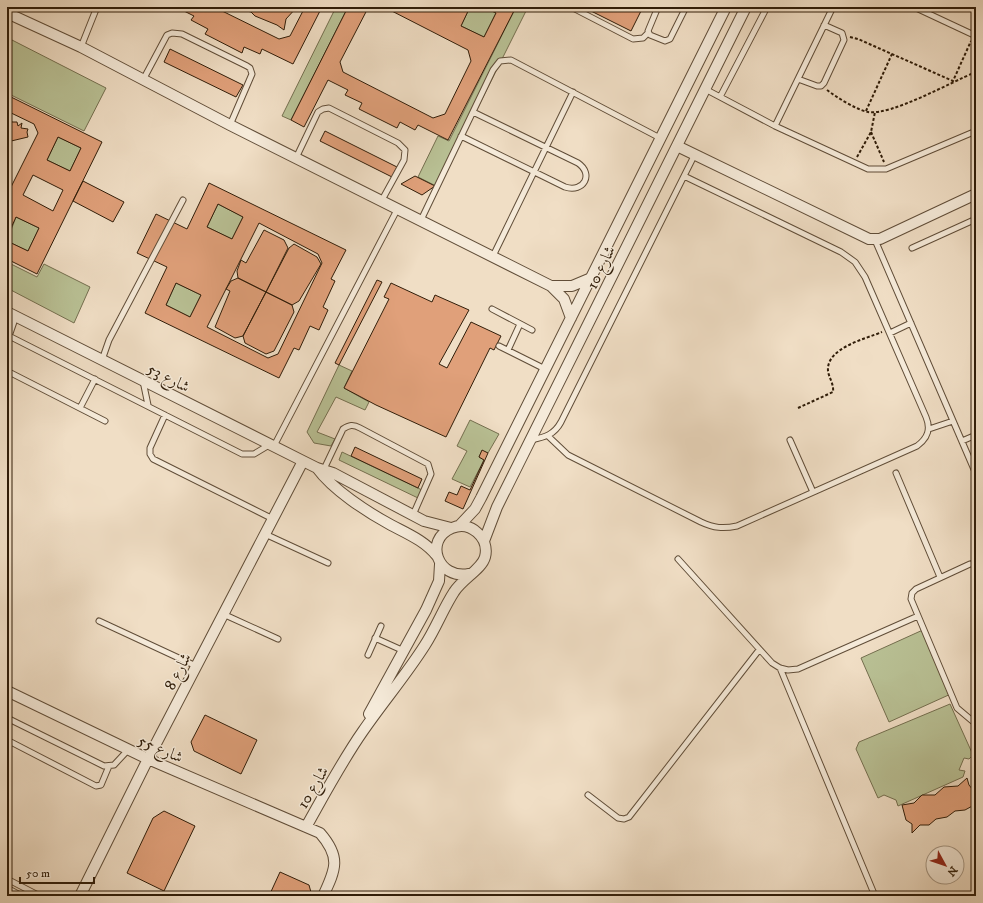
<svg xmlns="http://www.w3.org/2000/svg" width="983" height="903" font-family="'IM FELL DW Pica',Amiri,serif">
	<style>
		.green { fill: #b9c195; stroke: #746f4f }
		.building { fill: #e0a07a; stroke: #301d09; fill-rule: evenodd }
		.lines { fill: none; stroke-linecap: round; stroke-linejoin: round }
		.lane-casing { stroke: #604d38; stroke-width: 7 }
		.street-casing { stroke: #604d38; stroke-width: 12 }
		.path { stroke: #301d09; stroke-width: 2; stroke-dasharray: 3 2; stroke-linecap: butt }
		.lane { stroke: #f5ead9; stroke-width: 5 }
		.street { stroke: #f5ead9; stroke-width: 10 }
		.labels { text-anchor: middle; stroke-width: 3; stroke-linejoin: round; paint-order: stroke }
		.street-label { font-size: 16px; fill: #301d09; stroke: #f5ead9 }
	</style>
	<rect width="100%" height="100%" fill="#f0dec5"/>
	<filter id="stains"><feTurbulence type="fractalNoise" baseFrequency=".005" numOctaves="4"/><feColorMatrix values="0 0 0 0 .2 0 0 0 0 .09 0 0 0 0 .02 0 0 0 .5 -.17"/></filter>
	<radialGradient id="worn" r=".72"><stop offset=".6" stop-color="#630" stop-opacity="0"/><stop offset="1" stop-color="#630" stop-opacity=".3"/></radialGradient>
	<path class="green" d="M336,7H348L291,120L282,116Z
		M470,7H484L496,13L484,37L461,26Z
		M516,7H528L438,187L418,177L438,136L449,141Z
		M12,40L106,88L84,131L7,93V50Z
		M58,137L81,148L70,171L47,160Z
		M218,204L243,217L232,239L207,227Z
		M16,217L39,228L28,251L7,241Z
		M7,262L37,277L44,264L90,287L74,323L7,288Z
		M176,283L201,295L190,317L166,305Z
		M339,365L352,371L344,388L369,402L365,410L336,397L317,432L335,439L331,446L314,443L307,432Z
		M470,420L499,434L488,453L482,451L479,457L484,460L470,487L452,479L467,451L457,446Z
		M342,452L422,490L418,498L339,460Z
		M925,629L953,693L889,722L861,658Z
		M950,704L973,755L969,759L964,758L959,770L965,771L963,777L898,806L896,800L884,795L878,798L856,749L859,742Z"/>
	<path class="building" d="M176,7H214L279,39L290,36L305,7H322L293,64L262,49L260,54L244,47L242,53L205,34L208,29L191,20L194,16Z
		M242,7H297L286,19L284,30L277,25L255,16L251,12L239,9Z
		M348,7H371L368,8L340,62L343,72L433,118L445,114L471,61L468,50L384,7H470L461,26L484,37L496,13L484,7H516L448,140L418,125L415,130L400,122L397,128L359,109L362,103L345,95L348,90L328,80L304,127L291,120Z
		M583,7H643L631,31Z
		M170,49L243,85L236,97L164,62Z
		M7,95L102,142L37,274L7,259V241L28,251L39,228L16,217L7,237V195L38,133L34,124L7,111ZM58,137L81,148L70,171L47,160Z
		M10,118L12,122H17L18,126L22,123L21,128L28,129L27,132L28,137L7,142V119Z
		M325,131L397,167L392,177L320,141Z
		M33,175L63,190L53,211L23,195Z
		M415,176L435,186L422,195L401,184Z
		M83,181L124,202L113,222L73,201Z
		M209,183L346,250L331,279L335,281L323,307L328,310L319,330L310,326L299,350L294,348L279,378L145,313L167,267L137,253L156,214L187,229ZM218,204L243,217L232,239L207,227ZM259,223L318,254L322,263L278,354L268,358L207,327ZM176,283L201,295L190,317L166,305Z
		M264,230L284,240L288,248L266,292L238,278L237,271L241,260L246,263Z
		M294,244L317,257L321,264L299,301L292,305L266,292L289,248Z
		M238,278L266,292L243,336L235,338L215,327L230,291L226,289L231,281Z
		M377,280L382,282L339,365L335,363Z
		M391,283L432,302L435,295L469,310L439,364L447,368L471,322L501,336L494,350L490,348L446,437L376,405L344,388L389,299L384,297Z
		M266,292L292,305L294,312L274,351L266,354L245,343L243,336Z
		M355,447L422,479L418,488L351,456Z
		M482,450L488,453L463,509L445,501L449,492L457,495L461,486L470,490L484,460L479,457Z
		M205,715L257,740L241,774L194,751L191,742Z
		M967,778L969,785L973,790L976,804L965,810L955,811L947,817L936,819L929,825H920L912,833V824L906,820L902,805L914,803L922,795H935L944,787L958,786Z
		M164,811L195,826L164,891L127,873L153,818Z
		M280,872L309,885L312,896H269Z"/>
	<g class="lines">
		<defs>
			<path id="lane" d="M571,7L633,39L643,38L648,33
				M658,7L648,31L650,35L665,41L670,39L686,7
				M914,7L976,36
				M81,47L97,7
				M798,79L817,86H821L824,83L844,40L842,33L824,25
				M143,80L167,35L172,33L182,34L247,66L250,68L252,74L230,125
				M705,89L775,126L868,169H886L976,131
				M720,97L767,7
				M775,126L833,7
				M461,136L565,187C584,193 594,174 578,163L473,112
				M296,158L318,112L323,109L329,108L398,143L405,150L404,160L382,200
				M421,220L493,70L500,61L511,60L660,138
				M875,240L976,474
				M912,248L976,219
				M493,256L573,92
				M492,309L532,330
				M890,333L911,323
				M9,336L242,454H254L269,445
				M7,342L16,316
				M499,346L545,369
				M508,350L520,324
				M102,360L109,340L183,200
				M7,371L105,421
				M143,381L148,405
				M80,408L95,379
				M165,415L150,448V454L153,459L273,519
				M929,429L953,421
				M548,436L568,455L701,522C714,528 723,529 737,526L917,446C928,438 931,429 926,417L865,277L855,262L841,252L684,176
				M531,440C545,437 554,435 561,422L695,154
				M790,440L813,492
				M962,441L976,435
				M274,446L398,208
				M324,469L343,429C349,425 353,424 360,428L428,464L431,474L413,515
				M896,473L940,577
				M265,534L328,563
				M678,559L772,663L780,668L788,670L798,669L918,616
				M970,564L916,589L912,593L911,599L957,708L976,724
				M223,614L278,639
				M99,621L196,666
				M375,638L404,651
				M368,655L381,626
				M780,668L875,896
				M7,718L104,766L114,765L128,750
				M7,740L96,786L101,785L109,766
				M588,795L618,818L624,819L629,817L759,650
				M7,879L40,896
				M7,888L22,896"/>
			<path id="street" d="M7,13L81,47L230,125L551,286L564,299L571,318
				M677,146L869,239H880L976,194
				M551,286H572L591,278
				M7,312L303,461L317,468L333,473L424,521L451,528
				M317,468C333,490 367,512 391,525C408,534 425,541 437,556
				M459,526L475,509L481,498L726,7
				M484,541L497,507L746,7
				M7,691L148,759L320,833C341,857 336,869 323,896
				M369,714L426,610L439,581L440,564
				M306,827C324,795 342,761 363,731C383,702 406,675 425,645C436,628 443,609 454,592C462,579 482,569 485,557C490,538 470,520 452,528C423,540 438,580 469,574
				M80,896L148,759L303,461"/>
		</defs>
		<use href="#lane" class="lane-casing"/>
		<use href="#street" class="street-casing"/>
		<path class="path" d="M850,37L858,39L953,81L971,41
			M827,90C836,97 857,110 868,112C891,116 951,82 976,72
			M866,111L892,54
			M871,132L884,162
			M857,157L871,132L875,112
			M798,408L833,392C834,384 829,378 828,371C826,348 865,339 882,332"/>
		<use href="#lane" class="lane"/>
		<use href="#street" class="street"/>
	</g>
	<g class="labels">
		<g class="street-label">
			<text transform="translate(600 267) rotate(-64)" y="6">شارع 10</text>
			<text transform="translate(169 377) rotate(27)" y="6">شارع 53</text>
			<text transform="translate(177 671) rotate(-62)" y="6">شارع 8</text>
			<text transform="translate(161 748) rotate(24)" y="6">شارع 55</text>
			<text transform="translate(312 787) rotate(-59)" y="6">شارع 10</text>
		</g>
	</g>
	<rect width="983" height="903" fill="none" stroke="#f0dec5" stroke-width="24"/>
	<rect x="8" y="8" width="967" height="887" fill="none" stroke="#301d09" stroke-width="2"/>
	<rect x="12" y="12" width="959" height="879" fill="none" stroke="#301d09"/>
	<g transform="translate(945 865) rotate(130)"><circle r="19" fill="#f5ead9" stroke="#a69886"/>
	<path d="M0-3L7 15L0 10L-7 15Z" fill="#8f2418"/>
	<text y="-6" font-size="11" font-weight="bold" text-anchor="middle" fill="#301d09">N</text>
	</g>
	<path d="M20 877v6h74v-6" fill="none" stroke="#301d09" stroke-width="2"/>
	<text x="26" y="877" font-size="12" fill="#301d09" stroke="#f5ead9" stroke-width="3" paint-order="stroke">50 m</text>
	<rect width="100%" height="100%" filter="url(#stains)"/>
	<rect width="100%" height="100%" fill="url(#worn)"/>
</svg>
